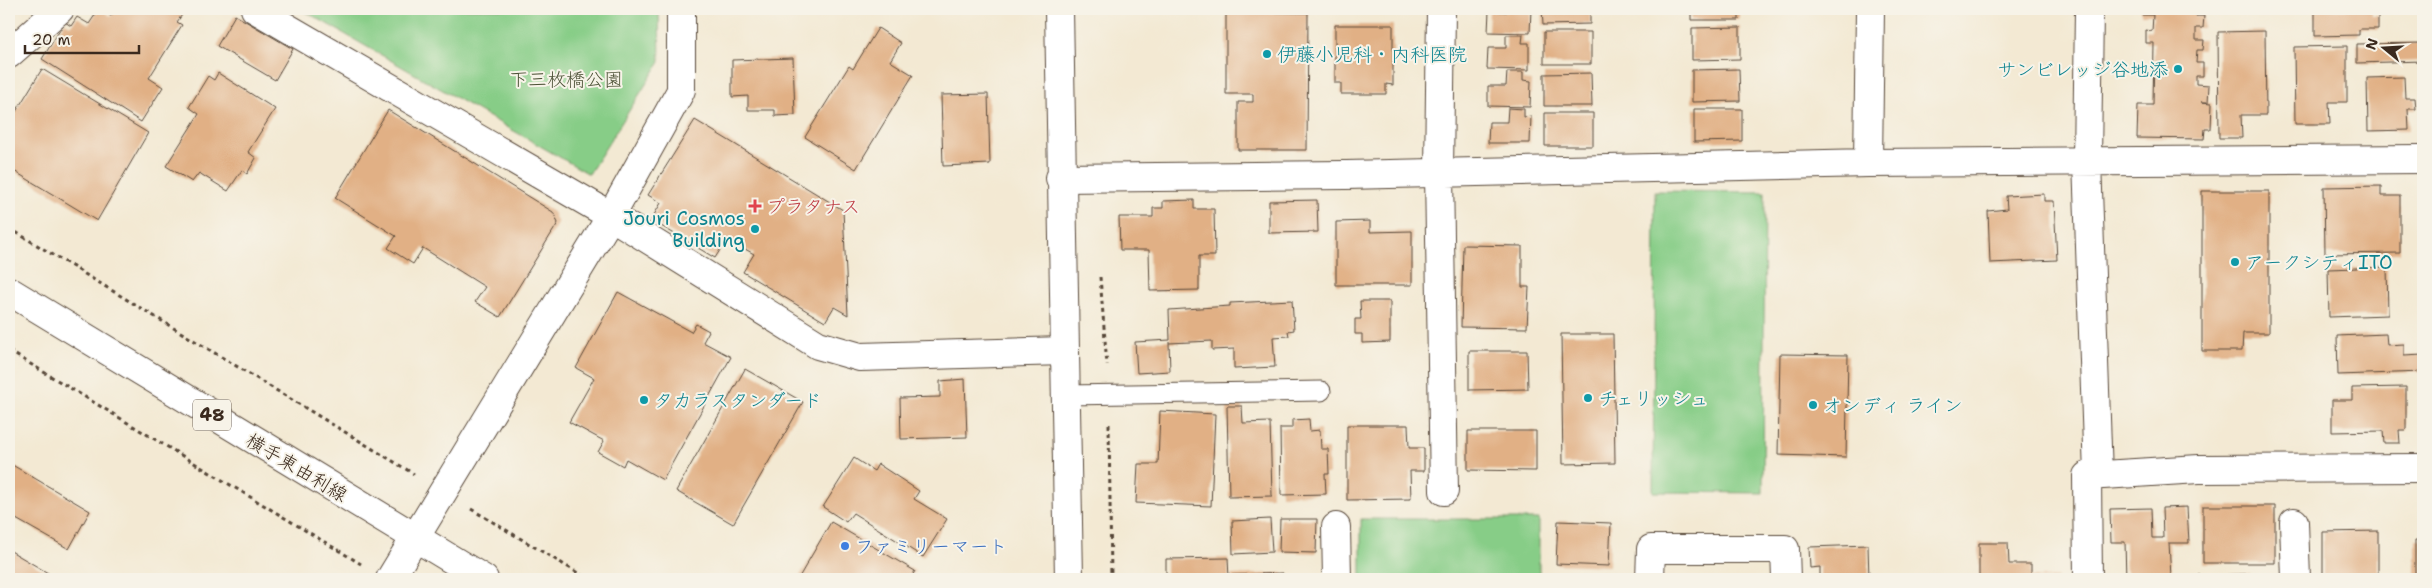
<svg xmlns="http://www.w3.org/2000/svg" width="2432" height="588" font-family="'Shantell Sans','Klee One',sans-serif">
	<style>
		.green { fill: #87cd87; stroke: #617c52 }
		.building { fill: #e1b085 }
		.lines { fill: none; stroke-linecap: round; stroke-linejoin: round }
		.lane-casing { stroke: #574739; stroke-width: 21 }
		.street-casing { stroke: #574739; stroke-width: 30 }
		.secondary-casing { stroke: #574739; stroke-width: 30 }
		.primary-casing { stroke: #574739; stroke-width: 30 }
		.path { stroke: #574739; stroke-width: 3; stroke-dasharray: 4 4; stroke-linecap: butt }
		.lane { stroke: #fff; stroke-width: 19 }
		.street { stroke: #fff; stroke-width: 28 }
		.secondary { stroke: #fff; stroke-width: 28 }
		.primary { stroke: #fff; stroke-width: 28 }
		.culture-dot { fill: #0f9aa8; stroke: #f7f3e8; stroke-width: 2 }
		.health-dot { fill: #e0444e; stroke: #f7f3e8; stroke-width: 2 }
		.shop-dot { fill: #3f7fe0; stroke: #f7f3e8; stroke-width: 2 }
		.labels { text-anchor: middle; stroke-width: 4; stroke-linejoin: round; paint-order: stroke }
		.shield { fill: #f7f3e8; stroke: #73665b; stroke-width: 1 }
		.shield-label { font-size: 18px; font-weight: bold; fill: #3b2a1e }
		.culture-label { font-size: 19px; fill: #0d838f; stroke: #f7f3e8; text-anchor: start }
		.park-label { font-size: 19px; fill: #4e5338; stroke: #f7f3e8 }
		.health-label { font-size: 19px; fill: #be3a42; stroke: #f7f3e8; text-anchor: start }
		.street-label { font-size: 19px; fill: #3b2a1e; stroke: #f7f3e8 }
		.shop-label { font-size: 19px; fill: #366cbe; stroke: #f7f3e8; text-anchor: start }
	</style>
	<rect width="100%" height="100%" fill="#f7f3e8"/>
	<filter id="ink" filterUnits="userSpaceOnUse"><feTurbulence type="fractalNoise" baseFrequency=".02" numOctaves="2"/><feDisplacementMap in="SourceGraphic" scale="10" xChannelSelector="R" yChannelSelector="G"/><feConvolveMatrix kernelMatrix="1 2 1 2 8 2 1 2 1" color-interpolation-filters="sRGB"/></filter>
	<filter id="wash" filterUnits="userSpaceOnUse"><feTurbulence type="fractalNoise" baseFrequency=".0096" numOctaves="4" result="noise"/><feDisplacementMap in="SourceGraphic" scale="20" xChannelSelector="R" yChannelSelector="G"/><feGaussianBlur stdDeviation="1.12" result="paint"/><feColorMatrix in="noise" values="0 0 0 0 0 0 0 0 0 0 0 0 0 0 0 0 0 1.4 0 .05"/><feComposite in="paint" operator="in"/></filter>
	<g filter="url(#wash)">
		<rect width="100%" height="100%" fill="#f3e9d3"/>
		<path class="green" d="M301,9H659L660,62L589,174Z
			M1655,191L1765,192L1763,493L1653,492Z
			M1361,519H1539V579H1361Z"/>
		<g id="blocks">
			<path class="building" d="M99,9L111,16L115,9H186L177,22L182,25L149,78L163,87L141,122L42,59L65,22L71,26L77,17L89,24Z
				M1507,9H1531L1530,33L1488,32L1489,11L1507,12Z
				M1542,9H1590V24L1543,25Z
				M1691,9H1739V20H1691Z
				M2141,9H2196V16H2204L2203,28H2196V40H2204L2203,50H2197L2196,63H2203V76H2196V84L2209,85L2208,102H2201L2212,103L2211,129H2205L2204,139L2137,138L2138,105H2153L2154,43H2146V30L2152,31L2153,15H2141Z
				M2315,9H2372V15H2378V29H2359V35L2315,36Z
				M1226,12L1308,13L1307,150H1238V102H1253V94H1226Z
				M235,15L293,49L275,80L217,46Z
				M1335,25H1393V85L1386,84V94H1341V83H1335Z
				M1740,27V59L1692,60V28Z
				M878,28L901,43L890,61L913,75L856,169L805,137L849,66L853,69Z
				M2265,31L2266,115H2241L2242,138H2219L2218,32Z
				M1544,32H1591V64H1544Z
				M1506,35H1523L1522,43H1529V70L1487,69L1488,48H1506Z
				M2423,43V61L2357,63V44Z
				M2347,46V102H2329L2330,124H2295L2294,47Z
				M793,58L795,115L775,116V110H748V96L732,97V60Z
				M42,69L148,133L97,221L9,168V123Z
				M1739,69L1740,101L1692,102V70Z
				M1507,72H1523V80L1531,81L1530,107L1488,106V86H1506Z
				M218,73L275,109L248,152L256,158L247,174L242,170L228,191L199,173L192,182L166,166L199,114L189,107L208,76L214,80Z
				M1591,73L1592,106H1544V74Z
				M2404,77L2405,98H2415L2416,109H2408L2409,130L2368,131L2367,78Z
				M988,94L990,164L943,166L941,95Z
				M1508,108L1524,109V117L1531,116L1530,143H1488L1489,122H1507Z
				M1694,109H1742V141L1694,142Z
				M388,110L553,212L558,223L500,317L475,302L485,287L423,248L413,264L388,248L396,236L335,198Z
				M1545,113H1593V146H1545Z
				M695,120L843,210L848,315L834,307L825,322L743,272L754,254L727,239L715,258L651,220L661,203L648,195Z
				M2381,186V196H2400V253L2325,254L2324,187Z
				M2202,191H2269V333H2243L2242,351H2202Z
				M2044,194V201H2054L2057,260L1990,263L1988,211L2007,209L2006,196Z
				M1194,200V209H1214L1215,256H1199V290L1150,291L1149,250H1120L1119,217H1153V208H1163V201Z
				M1317,200L1318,232L1269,233V201Z
				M1370,221V232L1412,231V285H1336V222Z
				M1463,245L1522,246V287H1529L1527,328L1461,327Z
				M2387,267L2388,315L2329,317L2328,269Z
				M618,292L691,332L696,324L709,331L703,342L731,357L663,480L626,459L623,466L598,452L604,441L569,422L594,378L576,368Z
				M1292,300L1294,330L1288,331L1289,336L1273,337L1275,367L1234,369V349L1212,350V341L1169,343L1170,371L1137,373L1135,342L1170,340L1169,310L1230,306V303Z
				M1360,301H1390V342L1362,343V334H1355V319H1361Z
				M1561,334H1613L1615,463L1563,464Z
				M2386,334L2387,345L2404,344V356L2423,355V372L2338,375L2337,336Z
				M1469,351H1527L1528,389L1469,390Z
				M1780,354L1848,355L1846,457L1778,455Z
				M745,369L803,402L733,524L676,491Z
				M965,379L967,437L901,439L900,398L940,397V381Z
				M2406,387V430H2399L2400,443H2384L2383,431L2332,432V400H2352V388Z
				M1227,406H1242L1243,423L1270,422L1272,496L1229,497Z
				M1160,411L1215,414L1211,506L1136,503L1138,464H1158Z
				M1309,419L1310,431L1320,430L1321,449H1328L1329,474H1325L1326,494L1281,495L1280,428H1292V420Z
				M1347,425H1408L1409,448H1424V471H1410L1411,499L1347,500Z
				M1468,431H1536V471L1468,470Z
				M854,458L874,471L878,464L919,491L914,499L947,519L923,557L853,513L846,522L823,507Z
				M9,463L90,511L69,549L9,515Z
				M2203,506H2275V563H2203Z
				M2187,507L2189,543H2169L2171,577L2126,579L2125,542H2111L2110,509L2151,508L2152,538H2163L2162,508Z
				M1270,519L1272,552L1233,554L1232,521Z
				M1280,519H1317L1316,553L1279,552Z
				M1558,521L1611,523L1609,566L1556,564Z
				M831,522L915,571L910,579H798Z
				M2378,531V579H2323V532Z
				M2415,540H2423V579H2415Z
				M1979,543H2008L2009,564H2031V577H2058V579H1979Z
				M1868,545L1869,579H1820V567L1810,568L1809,547Z
				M9,550L53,576L51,579H9Z
				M1228,558L1229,579H1166V559Z
				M1283,573V579H1232V575Z
				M2250,574V579H2198V575Z"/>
		</g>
	</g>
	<g filter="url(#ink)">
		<use href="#blocks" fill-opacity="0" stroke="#574739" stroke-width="1"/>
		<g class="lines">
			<defs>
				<path id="lane" d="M1066,395L1321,391"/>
				<path id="street" d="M255,9L611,216L818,345L860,357L1065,351
					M1441,9L1439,173L1444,491
					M2089,9L2087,161L2098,475
					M9,54L60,9
					M1868,163L1870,9
					M1060,178L1346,175L1868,163L2423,159
					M2294,522L2296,579
					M1336,527L1337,579
					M390,579L611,216L679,94L681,90V9
					M1650,579L1651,549H1785L1786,579
					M2088,579L2087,476L2199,469L2423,468"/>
				<path id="secondary" d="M1059,9L1069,579"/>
				<path id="primary" d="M9,291L484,579"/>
			</defs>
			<use href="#lane" class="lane-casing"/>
			<use href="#street" class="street-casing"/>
			<use href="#secondary" class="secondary-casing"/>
			<use href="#primary" class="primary-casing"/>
			<path class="path" d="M9,228L414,474
				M1100,277L1107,365
				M9,351L361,564
				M1109,424L1111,579
				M471,509L588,579"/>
			<use href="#lane" class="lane"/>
			<use href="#street" class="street"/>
			<use href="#secondary" class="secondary"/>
			<use href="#primary" class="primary"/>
		</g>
	</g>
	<g class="culture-dot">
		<circle cx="1267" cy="54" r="5"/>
		<circle cx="2178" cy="69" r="5"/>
		<circle cx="755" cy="229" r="5"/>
		<circle cx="2235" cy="262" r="5"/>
		<circle cx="1588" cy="398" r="5"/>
		<circle cx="644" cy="400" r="5"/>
		<circle cx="1813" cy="405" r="5"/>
	</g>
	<path class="health-dot" d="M752.5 198.5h5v5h5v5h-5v5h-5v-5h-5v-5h5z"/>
	<circle class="shop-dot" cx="845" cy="546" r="5"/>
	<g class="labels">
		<rect class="shield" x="193" y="399.5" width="38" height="31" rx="4"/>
		<g class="shield-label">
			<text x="212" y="421">48</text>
		</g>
		<g class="culture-label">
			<text x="1277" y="61">伊藤小児科・内科医院</text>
			<text x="2168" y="76" text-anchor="end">サンビレッジ谷地添</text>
			<text x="745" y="225" text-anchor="end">Jouri Cosmos<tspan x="745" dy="22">Building</tspan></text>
			<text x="2245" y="269">アークシティITO</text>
			<text x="1598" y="405">チェリッシュ</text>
			<text x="654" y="407">タカラスタンダード</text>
			<text x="1823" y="412">オンディ ライン</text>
		</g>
		<g class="park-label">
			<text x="566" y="86">下三枚橋公園</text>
		</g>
		<g class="health-label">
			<text x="766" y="213">プラタナス</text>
		</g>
		<g class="street-label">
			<text transform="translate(297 467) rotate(31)" y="7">横手東由利線</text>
		</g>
		<g class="shop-label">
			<text x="855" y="553">ファミリーマート</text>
		</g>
	</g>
	<rect width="2432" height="588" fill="none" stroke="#f7f3e8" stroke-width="30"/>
	<g transform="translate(2384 48) rotate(288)" stroke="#f7f3e8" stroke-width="4" paint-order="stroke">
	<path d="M0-4L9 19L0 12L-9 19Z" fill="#3b2a1e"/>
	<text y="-8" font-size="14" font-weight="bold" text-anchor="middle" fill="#3b2a1e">N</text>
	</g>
	<path d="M25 45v8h114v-8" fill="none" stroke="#3b2a1e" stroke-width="2.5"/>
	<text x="32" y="45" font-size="15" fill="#3b2a1e" stroke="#f7f3e8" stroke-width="4" paint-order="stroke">20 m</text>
</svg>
